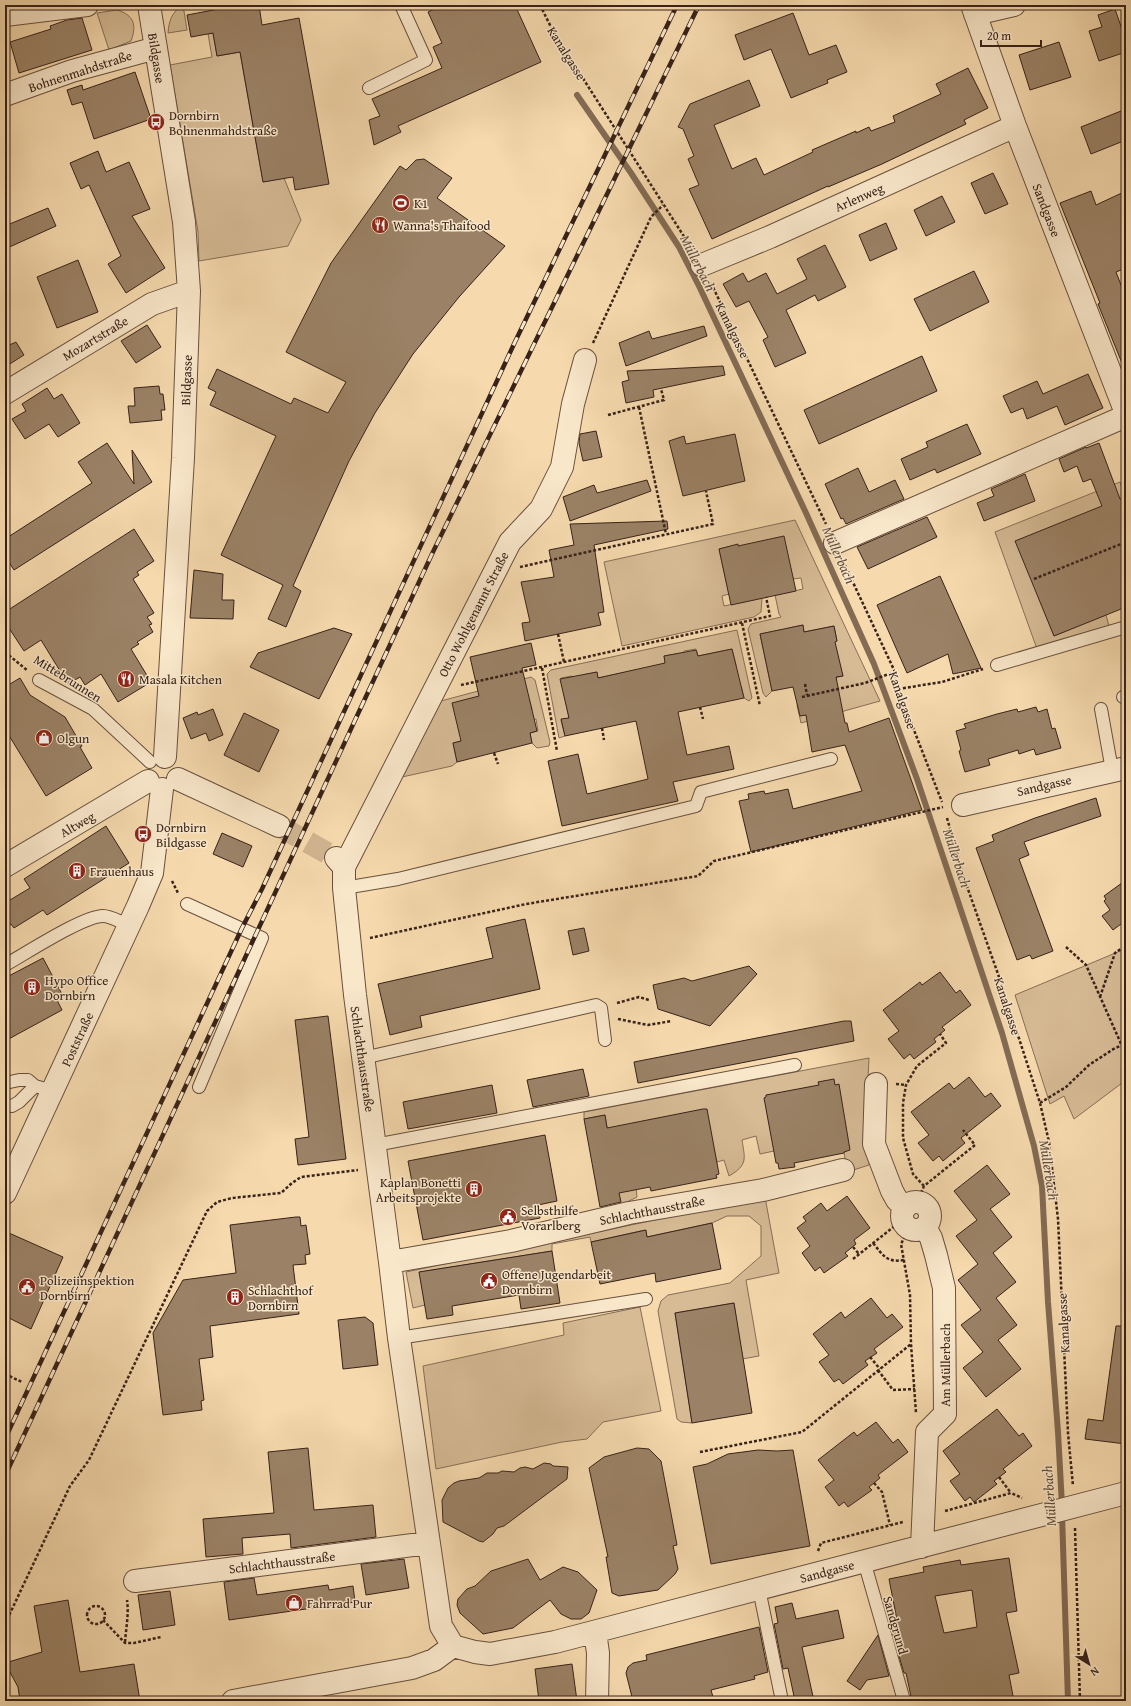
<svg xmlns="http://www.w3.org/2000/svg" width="1131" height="1706" font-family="'Gentium Book Plus',serif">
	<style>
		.green { fill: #d6bb95; stroke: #876e57 }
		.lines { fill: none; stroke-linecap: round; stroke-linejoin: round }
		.stream { stroke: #836b54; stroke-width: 6 }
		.building { fill: #9b8266; stroke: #382219; fill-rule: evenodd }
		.minor-tunnel { stroke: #d0b590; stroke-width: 22; stroke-dasharray: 22 11; stroke-linecap: butt }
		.service-casing { stroke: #68503e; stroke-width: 14 }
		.minor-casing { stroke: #68503e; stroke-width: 24 }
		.path { stroke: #382219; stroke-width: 2.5; stroke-dasharray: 3 2; stroke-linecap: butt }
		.service { stroke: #f9e7ca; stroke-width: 12 }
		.minor { stroke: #f9e7ca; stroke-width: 22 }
		.rail-casing { stroke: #382219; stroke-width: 4.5 }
		.rail { stroke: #f9e7ca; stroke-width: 3; stroke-dasharray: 9; stroke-linecap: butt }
		.labels { text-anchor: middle; stroke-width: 3; stroke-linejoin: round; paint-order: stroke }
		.street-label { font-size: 13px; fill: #382219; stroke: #f9e7ca }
		.poi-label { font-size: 13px; fill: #382219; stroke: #f9e7ca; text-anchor: start }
		.water-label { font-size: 14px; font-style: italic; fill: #644c3b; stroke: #f9e7ca }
	</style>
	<rect width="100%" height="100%" fill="#f6daae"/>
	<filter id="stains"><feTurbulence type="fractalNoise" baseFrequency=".005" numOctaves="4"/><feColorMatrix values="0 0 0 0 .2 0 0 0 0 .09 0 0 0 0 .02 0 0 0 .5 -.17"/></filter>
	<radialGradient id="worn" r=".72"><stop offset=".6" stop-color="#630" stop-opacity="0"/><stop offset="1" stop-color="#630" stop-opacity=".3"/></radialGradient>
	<path class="green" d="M183,5L187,30L168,33C169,20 172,12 183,5Z
		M117,10C134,15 137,25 131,41L109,50L97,13Z
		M213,33L217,56L240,52L263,182L284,178L301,220L288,246L199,261L198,232L170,65L212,57L208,34Z
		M1120,482L1125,497L1016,541L1126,566L1040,601L1054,636L1106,615L1109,626L1037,649L995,532Z
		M795,520L880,701L801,723L797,705L819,701L815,682L843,676L829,643L837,641L834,626L804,632L803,625L789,628L782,637L780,630L760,634L772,691L766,697L763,693L748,629L751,624L781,617L779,614L775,595L803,589L801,578L793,579L739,552L737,545L719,549L729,594L722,596L724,606L762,598L761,612L754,617L622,646L604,562Z
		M737,630L752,698L749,701L744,698L741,686L733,688L736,665L732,649L698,656L696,649L684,651L685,659L676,654L664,656L673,696L636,670L598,678L597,672L583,675L574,684L572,676L561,678L569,718L561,720L565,736L559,738L547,674L551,670Z
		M531,677L535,680L550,742L549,746L537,748L532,743L530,733L538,731L536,719L527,721L532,709L527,693L489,694L477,697L479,704L461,741L453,743L457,762L452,766L402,777L437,702Z
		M1125,949L1126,1080L1074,1119L1064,1096L1050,1104L1015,995Z
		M869,1058L868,1079L871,1082L869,1165L847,1172L844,1152L774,1151L760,1154L756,1136L742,1140C745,1159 748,1165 729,1176L724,1160L717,1162L703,1110L639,1122L646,1175L635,1178L637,1197L621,1205L605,1115L584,1119V1112Z
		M765,1197L779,1273L746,1280L759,1356L742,1359L734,1303L675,1313L692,1423L681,1422L677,1419L658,1311L661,1301L668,1295L730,1283L761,1256V1226L749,1216H727L712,1223L647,1237L645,1230L591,1242L590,1237L552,1244V1251L420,1272L425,1305L413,1308L406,1272Z
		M640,1307L661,1411L603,1422L587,1439L562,1442L436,1469L423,1366L564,1335L563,1323Z"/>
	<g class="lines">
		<path class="stream" d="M577,95L631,173L679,247L699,286L806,513L874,664L917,779L1002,1033L1034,1146L1042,1186L1048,1302L1058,1432L1062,1505
			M1062,1514L1068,1701"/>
	</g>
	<path class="building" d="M240,5H259L262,25L299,18L329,184L295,190L293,177L263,182L240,52L217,56L213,33L191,37L187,15Z
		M443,5H515L541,62L398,126L401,132L374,145L369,120L380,116L372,99L442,68L433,47L442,43L428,12Z
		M1115,9L1126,41V52L1099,61L1089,31L1102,27L1098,15Z
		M793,13L809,55L836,45L847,72L827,80L828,83L791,98L771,49L744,60L735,35Z
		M82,18L92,50L19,73L10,42L51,29L50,26L67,20Z
		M1059,42L1071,77L1030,90L1019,55Z
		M968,68L988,108L964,120L966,124L882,164L828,187V186L712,239L689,189L699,185L688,159L694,156L683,129L678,127L690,104L749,80L760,106L714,125L732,169L756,158L764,175L813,152L812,150L856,131V133L869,127L871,131L895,122L893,116L941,94L936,84Z
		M135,72L151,119L94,139L82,102L72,105L67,90L82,85L83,90Z
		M1126,109V140L1091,154L1081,127Z
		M98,151L106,172L129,162L150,209L132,216L165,268L126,293L108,264L121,256L89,185L81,189L70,163Z
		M424,159L452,178L437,198L505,246L459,297L413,354L375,413L349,461L293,586L301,591L286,627L268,619L283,585L221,555L276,436L210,405L216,392L208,388L217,369L291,404L294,398L328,413L346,382L286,352L331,263L385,187L400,166L406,170L416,160Z
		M993,173L1008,204L985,214L971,183Z
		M1091,191L1096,205L1126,191V268L1116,272L1126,298V373L1098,304L1100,303L1060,203Z
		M942,196L955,222L926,236L914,210Z
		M48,208L56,226L5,249V226Z
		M886,223L897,249L870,261L859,235Z
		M825,245L846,287L818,301L815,295L786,310L806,353L775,367L763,340L768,337L749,301L736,307L723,284L743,273L748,282L766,273L777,294L807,279L797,259Z
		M78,260L98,312L57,328L37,277Z
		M974,271L989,302L930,331L914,299Z
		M147,325L161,347L136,363L121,341Z
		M704,326L707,336L626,366L619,343L649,331L652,339Z
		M16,342L24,355L5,367V347Z
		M922,356L937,391L819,444L804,410Z
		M723,366L725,375L653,390L654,397L626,403L622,382L629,380L627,371Z
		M1088,374L1103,408L1065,425L1057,406L1027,419L1023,408L1011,413L1003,396L1037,381L1043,394Z
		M159,386L160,394H163L165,410H161L162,420L130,423L128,406H135L134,388Z
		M47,388L54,399L62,394L80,423L58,437L49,424L25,439L12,419L26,411L22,404Z
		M967,424L981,454L937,473L935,469L910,480L901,459L928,447L926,442Z
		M596,431L602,457L583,461L579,443L580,434Z
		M735,434L745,481L683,496L669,441L684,436L686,444Z
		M107,443L134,484L132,450L152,482L14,570L5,556V539L92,483L78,462Z
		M1099,443L1120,499L1126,497V607L1054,636L1015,541L1102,506L1091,479L1083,482L1077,466L1064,472L1059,459L1086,447V448Z
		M858,468L869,492L895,480L904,499L846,524L843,518L841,519L825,484Z
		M1025,474L1035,501L984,521L977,503L994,496L991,489Z
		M647,480L651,491L570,521L563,497L594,485L597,493Z
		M927,517L937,537L868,569L857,547Z
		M667,521L668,529L594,545L604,612L598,613L601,625L525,641L522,623L530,622L521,582L554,577L549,550L574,545L570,524Z
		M134,529L154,561L137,572L139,575L133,579L154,613L147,617L152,624L149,625L153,632L137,642L139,644L131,649L151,682L118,702L101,674L85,685L80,677L68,684L41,640L24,651L5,622V612Z
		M784,536L796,591L731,605L719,549L738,544V546Z
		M194,570L223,574L222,600H234L233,619L190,618Z
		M940,576L981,668L953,674L948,654L907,673L877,605Z
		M803,625L804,632L834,626L837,641L835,642L843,676L836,677L845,723H847L849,732L889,718L922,810L751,852L739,801L749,799L748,794L764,791L765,794L788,789L793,809L862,791L845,745L812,752L806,715L800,716L793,687L772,691L760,634Z
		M334,628L352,634L319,699L250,667L258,653Z
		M531,643L536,665L522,668L537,731L530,733L532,743L457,762L453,743L461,741L452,703L479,696L470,657Z
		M732,649L744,698L678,712L687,755L729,746L734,769L673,782L678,801L562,826L548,761L578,754L587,794L648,779L636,721L565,736L561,719L569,718L560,679L597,672L598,678L665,663L664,656L696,650L698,656Z
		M20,678L30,695L65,717L82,746L80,747L92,768L46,796L5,729V687Z
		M1036,707L1038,712L1047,709L1052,729L1055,728L1061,748L1036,755L1034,749L1019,754L1018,750L988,759L990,765L965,772L959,751L961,750L956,731L966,728L964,724L997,714L1017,709L1018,712Z
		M213,709L223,735L209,741L206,733L191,739L183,718L197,712L198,715Z
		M244,713L279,730L259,772L224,755Z
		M1096,798L1101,816L1024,842L1029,855L1019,859L1053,951L1032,959L1030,955L1017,960L976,848L994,841L992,835L1035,818Z
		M106,826L129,863L47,915L43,910L14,928L11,924L5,928V903L30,888L24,879Z
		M222,833L252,846L243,867L213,854Z
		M1126,880V931L1121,924L1113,930L1102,916L1110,910L1104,901L1106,899L1104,896Z
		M525,919L540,989L420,1016L422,1027L390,1035L378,984L493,958L486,928Z
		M584,928L589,951L573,955L568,931Z
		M43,958L63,996L57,1000L62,1010L5,1041V978Z
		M749,966L757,974L710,1026L658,1009L653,985L684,978L692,981Z
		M940,972L956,993L960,990L971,1005L942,1027L945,1030L934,1039L936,1042L914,1059L910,1054L904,1059L888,1039L899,1031L883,1010L920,982L922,985Z
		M328,1016L346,1159L298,1165L295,1139L309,1137L295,1020Z
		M844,1021H851L854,1041L638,1083L634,1062Z
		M583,1069L589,1096L533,1107L527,1080Z
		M969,1077L985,1097L991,1093L1001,1106L961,1138L965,1143L943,1161L939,1156L933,1161L918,1143L929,1135L911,1112L949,1083L954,1089Z
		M834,1079L835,1085L839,1084L850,1150L844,1152V1153L794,1163L795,1167L779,1169L778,1163H776L764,1098L766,1097V1095L819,1085L818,1082Z
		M492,1085L497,1113L408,1129L403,1102Z
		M703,1109H707L719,1174L716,1175L717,1178L651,1191L650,1187L619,1193L621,1202L600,1207L584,1119L605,1115L607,1128Z
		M545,1135L557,1201L538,1205L540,1218L423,1240L408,1161Z
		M987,1165L1010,1194L990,1209L1012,1237L993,1253L1016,1282L996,1298L1017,1325L998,1340L1021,1369L986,1397L963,1368L983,1352L961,1325L981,1310L958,1280L978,1264L956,1236L977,1220L954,1191Z
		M847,1196L870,1228L854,1240L856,1244L845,1253L848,1256L824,1273L820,1267L815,1271L802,1253L810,1246L797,1228L806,1221L803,1217L821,1203L827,1211Z
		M296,1217H300L301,1226L306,1225L310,1254L305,1255L306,1264L293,1265L299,1314L210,1326L213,1357L199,1359L204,1400L201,1401L202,1410L163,1415L153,1333L183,1280L236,1273L230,1225Z
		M712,1223L721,1269L656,1282L655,1273L600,1284L591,1242L646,1230L647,1237Z
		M9,1233L63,1257L31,1329L5,1316V1243Z
		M552,1251L560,1303L521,1309L519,1295L452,1306L453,1315L427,1319L419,1272Z
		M871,1298L887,1318L892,1314L903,1327L874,1349L877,1353L865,1361L868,1365L843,1384L839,1379L834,1382L819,1362L829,1355L813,1334L841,1312L845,1318Z
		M734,1303L752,1413L692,1423L675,1313Z
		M365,1317L373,1323L378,1365L343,1369L338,1320Z
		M1116,1326H1126V1444L1085,1439L1088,1419L1103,1421Z
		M997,1409L1019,1436L1023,1433L1032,1446L1003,1469L1006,1472L994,1481L997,1484L974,1502L970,1497L965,1501L950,1481L960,1474L943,1451Z
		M876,1422L893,1443L898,1439L908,1452L878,1475L880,1478L869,1487L872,1490L848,1507L844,1502L839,1506L825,1487L834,1480L818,1460L854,1432L857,1436Z
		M308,1448L314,1510L373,1505L376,1537L291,1548L290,1534L242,1538L243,1554L206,1557L203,1519L274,1513L268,1452Z
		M637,1448L649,1449L661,1461L677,1545L673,1546L678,1569L675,1574L658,1590L619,1596L612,1593L606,1557H608L589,1468L604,1457Z
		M758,1450L777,1451L793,1450L810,1546L711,1564L693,1467L707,1464L728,1454Z
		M544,1463L551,1464L553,1466L568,1467L567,1479L504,1526L497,1528L493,1534L483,1542L479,1541L443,1522L442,1500L448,1488L454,1483L459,1481L479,1478L487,1473H498L502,1471L514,1472L520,1468L525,1467L533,1469Z
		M1009,1558L1017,1611L1006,1613L1019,1673L1009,1675L1014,1701H912L906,1673H904L889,1622L897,1620L889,1579L924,1572L923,1567L960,1560L961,1565ZM972,1590L977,1627L944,1633L935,1596Z
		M404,1559L409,1588L366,1595L361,1564Z
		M528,1559L540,1580L563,1567L578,1572L597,1590L589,1613L581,1619H571L561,1614L550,1600L513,1628L483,1634L460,1613L457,1605L458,1599L467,1589L475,1586L491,1571Z
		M254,1578L257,1595L328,1585L329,1590L353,1586L355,1602L229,1620L224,1582Z
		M170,1591L175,1625L143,1630L138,1595Z
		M68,1600L80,1672L134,1664L140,1701H20L18,1687L5,1663L42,1652L34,1606Z
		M792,1603L796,1619L838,1610L844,1638L802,1647L814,1701H795L788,1668L783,1669L774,1624L778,1623L775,1607Z
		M759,1627L768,1672L754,1676L755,1679L711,1690L713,1697L696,1701H683L682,1697L667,1701H633L626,1673L628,1667L633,1663L647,1660L646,1655Z
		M878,1635L889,1676L867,1680L860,1690L847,1681Z
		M572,1664L577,1701H539L535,1669Z"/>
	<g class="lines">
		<path class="minor-tunnel" d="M279,826L336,858"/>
		<defs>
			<path id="service" d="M369,88L426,60L401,5
				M997,665L1126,627
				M39,680L93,709L150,762
				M1123,697H1126
				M1101,709L1112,770
				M344,888L398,879L696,806L701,792L831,759
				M187,904L262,938L199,1087
				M5,965C25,954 83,916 103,916C111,916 122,923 129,925
				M363,1058L596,1005L601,1008L605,1040
				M10,1082L19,1080H28L35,1086L53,1091
				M12,1106L19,1102L35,1086
				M375,1145L795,1065
				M399,1338L646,1299
				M864,1561L903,1697
				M759,1589L782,1701"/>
			<path id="minor" d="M149,5L184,222L189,291L183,458L165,757
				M972,5L1015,126L1126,413
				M975,14L1014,5
				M5,15L87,5
				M5,95L72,71L156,48
				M702,265L770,237L1015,126
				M5,393L152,304L189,291
				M835,543L1126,416
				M178,779L279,826
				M963,805L1126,768
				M336,858L344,867V888L355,995L390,1262L399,1338L441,1626L453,1646L475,1652L490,1654L555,1642L1126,1493
				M5,866L148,781
				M344,867L510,542L541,509L562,467L573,404L585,360
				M876,1084L874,1144L892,1191L897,1200L906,1207
				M5,1193L138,906L152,873L162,789
				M902 1216a14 14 0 1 1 28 0a14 14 0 1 1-28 0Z
				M390,1262L511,1241L629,1213L763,1190L843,1170
				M922,1547L927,1432L945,1414L944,1288L936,1255L931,1238L925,1227
				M135,1581L428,1543
				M595,1632L598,1653L597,1701
				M233,1701L412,1668L434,1660L453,1646"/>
		</defs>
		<use href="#service" class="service-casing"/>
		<use href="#minor" class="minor-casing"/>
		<path class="path" d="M540,5L554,33L692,249
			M711,283L826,524
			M593,343L651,217L663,205
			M639,407L666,534
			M608,415L664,400L661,389
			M843,561L895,672L898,689L942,802
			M520,567L713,524L706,491
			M1034,579L1126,542
			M742,623L760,706
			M558,634L564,662
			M5,652L28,671
			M542,668L557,751
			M805,684L807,695
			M461,685L770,616L766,597
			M898,689L942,682L983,669
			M802,697L865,683L894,672
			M700,707L703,719
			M602,728L604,740
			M494,753L498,764
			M947,818L964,878L998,974L1040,1103L1049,1142L1058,1219L1068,1433L1073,1486
			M172,881L178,893
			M370,938L526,904L698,876L714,861L943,807
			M1066,947L1086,965L1122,1046
			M1100,997L1115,953L1126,945
			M617,1003L639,997L649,1000
			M618,1019L648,1025L672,1021
			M896,1084L906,1085
			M1040,1103L1066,1087L1089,1065L1115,1048L1126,1044
			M924,1186L913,1174L903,1138V1103L906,1085L917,1066L946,1043L940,1034
			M921,1193L924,1186L975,1145L963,1130
			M905,1236L901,1244L910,1295L911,1344L916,1413
			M873,1243C883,1255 886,1263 904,1260
			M853,1247L859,1254
			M853,1259L896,1225
			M870,1357L880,1369
			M878,1370L893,1390L915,1389
			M5,1374L22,1382
			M700,1452L802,1432L911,1344
			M999,1477L1011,1493
			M874,1483L882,1492L890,1525
			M945,1511L1011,1493L1022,1498
			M1075,1528L1080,1701
			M818,1551L821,1543L903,1522
			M87 1615a9 9 0 1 1 18 0a9 9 0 1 1-18 0Z
			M103,1620L125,1643H134L161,1637
			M5,1624L70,1486L89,1460L207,1211L217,1202L232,1198L281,1193L292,1183L301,1177L358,1170
			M125,1642C126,1628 129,1614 127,1600"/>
		<use href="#service" class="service"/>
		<use href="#minor" class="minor"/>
		<defs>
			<path id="rail" d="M5,1439L242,928L262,889L514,344L677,5
				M5,1476L432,554L699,5"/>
		</defs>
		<use href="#rail" class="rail-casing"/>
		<use href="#rail" class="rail"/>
	</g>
	<defs>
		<symbol id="bus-disc" viewBox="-11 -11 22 22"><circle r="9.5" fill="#8f2418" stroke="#f9e7ca"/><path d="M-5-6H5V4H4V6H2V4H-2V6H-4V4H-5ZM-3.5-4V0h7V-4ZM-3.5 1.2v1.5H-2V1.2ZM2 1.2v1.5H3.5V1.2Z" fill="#fff"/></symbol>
		<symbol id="stadium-disc" viewBox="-11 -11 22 22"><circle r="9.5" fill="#8f2418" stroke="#f9e7ca"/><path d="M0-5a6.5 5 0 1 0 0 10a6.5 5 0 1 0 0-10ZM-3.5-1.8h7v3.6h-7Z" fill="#fff"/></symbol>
		<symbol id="restaurant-disc" viewBox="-11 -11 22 22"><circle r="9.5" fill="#8f2418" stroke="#f9e7ca"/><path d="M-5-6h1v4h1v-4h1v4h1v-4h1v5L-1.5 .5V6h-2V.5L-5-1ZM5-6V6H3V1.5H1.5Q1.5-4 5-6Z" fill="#fff"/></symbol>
		<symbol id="shop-disc" viewBox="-11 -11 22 22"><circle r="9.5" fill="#8f2418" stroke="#f9e7ca"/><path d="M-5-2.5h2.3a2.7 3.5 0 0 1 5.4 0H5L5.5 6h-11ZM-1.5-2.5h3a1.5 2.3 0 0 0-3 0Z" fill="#fff"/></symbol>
		<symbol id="building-disc" viewBox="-11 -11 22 22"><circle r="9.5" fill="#8f2418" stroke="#f9e7ca"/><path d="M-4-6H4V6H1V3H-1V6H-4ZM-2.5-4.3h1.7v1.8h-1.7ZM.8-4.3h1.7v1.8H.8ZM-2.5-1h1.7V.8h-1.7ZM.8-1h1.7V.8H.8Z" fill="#fff"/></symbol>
		<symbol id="civic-disc" viewBox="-11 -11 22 22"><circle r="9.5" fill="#8f2418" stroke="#f9e7ca"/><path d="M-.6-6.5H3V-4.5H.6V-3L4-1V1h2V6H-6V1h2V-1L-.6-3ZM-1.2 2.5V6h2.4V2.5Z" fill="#fff"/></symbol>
	</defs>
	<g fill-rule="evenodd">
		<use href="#bus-disc" x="146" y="112" width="20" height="20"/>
		<use href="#stadium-disc" x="391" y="193" width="20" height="20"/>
		<use href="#restaurant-disc" x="370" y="215" width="20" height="20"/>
		<use href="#restaurant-disc" x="116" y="669" width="20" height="20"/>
		<use href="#shop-disc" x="34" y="728" width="20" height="20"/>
		<use href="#bus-disc" x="133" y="824" width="20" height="20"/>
		<use href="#building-disc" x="67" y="861" width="20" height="20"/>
		<use href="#building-disc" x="22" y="977" width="20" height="20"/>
		<use href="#building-disc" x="464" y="1179" width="20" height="20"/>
		<use href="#civic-disc" x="498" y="1207" width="20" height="20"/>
		<use href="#civic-disc" x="479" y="1271" width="20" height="20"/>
		<use href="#civic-disc" x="17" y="1277" width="20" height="20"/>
		<use href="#building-disc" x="225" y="1287" width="20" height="20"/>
		<use href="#shop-disc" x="284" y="1593" width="20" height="20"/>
	</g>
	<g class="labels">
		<g class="street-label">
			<text transform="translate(567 53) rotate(58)" y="5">Kanalgasse</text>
			<text transform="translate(157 58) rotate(81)" y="5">Bildgasse</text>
			<text transform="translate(80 71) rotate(-18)" y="5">Bohnenmahdstraße</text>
			<text transform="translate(859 197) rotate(-24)" y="5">Arlenweg</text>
			<text transform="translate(1047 210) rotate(69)" y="5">Sandgasse</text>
			<text transform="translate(733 330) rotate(64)" y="5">Kanalgasse</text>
			<text transform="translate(95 338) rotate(-31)" y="5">Mozartstraße</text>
			<text transform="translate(186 380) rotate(-88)" y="5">Bildgasse</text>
			<text transform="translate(473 614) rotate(-63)" y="5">Otto Wohlgenannt Straße</text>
			<text transform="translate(68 678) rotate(32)" y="5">Mittebrunnen</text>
			<text transform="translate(903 700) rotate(71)" y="5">Kanalgasse</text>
			<text transform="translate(1044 785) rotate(-13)" y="5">Sandgasse</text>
			<text transform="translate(77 824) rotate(-30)" y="5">Altweg</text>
			<text transform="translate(1008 1006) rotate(72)" y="5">Kanalgasse</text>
			<text transform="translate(77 1039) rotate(-65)" y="5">Poststraße</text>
			<text transform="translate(363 1059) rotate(82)" y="5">Schlachthausstraße</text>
			<text transform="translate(652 1210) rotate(-11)" y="5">Schlachthausstraße</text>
			<text transform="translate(1063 1323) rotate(-93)" y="5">Kanalgasse</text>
			<text transform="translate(945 1365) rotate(-90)" y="5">Am Müllerbach</text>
			<text transform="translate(282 1562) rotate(-7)" y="5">Schlachthausstraße</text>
			<text transform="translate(827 1571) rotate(-15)" y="5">Sandgasse</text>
			<text transform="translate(896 1625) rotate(74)" y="5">Sandgrund</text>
		</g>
		<g class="poi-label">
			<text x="169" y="120">Dornbirn<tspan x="169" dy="15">Bohnenmahdstraße</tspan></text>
			<text x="414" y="208">K1</text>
			<text x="393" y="230">Wanna's Thaifood</text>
			<text x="139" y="684">Masala Kitchen</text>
			<text x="57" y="743">Olgun</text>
			<text x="156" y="832">Dornbirn<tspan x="156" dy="15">Bildgasse</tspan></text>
			<text x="90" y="876">Frauenhaus</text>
			<text x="45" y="985">Hypo Office<tspan x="45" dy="15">Dornbirn</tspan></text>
			<text x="461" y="1187" text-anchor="end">Kaplan Bonetti<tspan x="461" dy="15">Arbeitsprojekte</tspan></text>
			<text x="521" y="1215">Selbsthilfe<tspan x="521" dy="15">Vorarlberg</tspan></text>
			<text x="502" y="1279">Offene Jugendarbeit<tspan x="502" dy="15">Dornbirn</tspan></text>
			<text x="40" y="1285">Polizeiinspektion<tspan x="40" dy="15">Dornbirn</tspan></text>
			<text x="248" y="1295">Schlachthof<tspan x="248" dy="15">Dornbirn</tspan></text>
			<text x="307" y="1608">Fahrrad Pur</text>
		</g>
		<g class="water-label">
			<text transform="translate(698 263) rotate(63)" y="5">Müllerbach</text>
			<text transform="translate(839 555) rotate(66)" y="5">Müllerbach</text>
			<text transform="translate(957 858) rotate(72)" y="5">Müllerbach</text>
			<text transform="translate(1049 1170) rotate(81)" y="5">Müllerbach</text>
			<text transform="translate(1049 1496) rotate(-94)" y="5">Müllerbach</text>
		</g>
	</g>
	<rect width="1131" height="1706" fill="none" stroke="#f6daae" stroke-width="20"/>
	<rect x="6" y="6" width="1119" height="1694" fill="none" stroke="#382219" stroke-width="2"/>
	<rect x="10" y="10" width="1111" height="1686" fill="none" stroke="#382219"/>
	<g transform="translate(1089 1664) rotate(143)" stroke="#f9e7ca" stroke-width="3" paint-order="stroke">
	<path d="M0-3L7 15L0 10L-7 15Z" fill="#382219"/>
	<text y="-6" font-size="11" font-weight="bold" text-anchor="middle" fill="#382219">N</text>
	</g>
	<path d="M981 40v6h60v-6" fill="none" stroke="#382219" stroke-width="2"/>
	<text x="987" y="40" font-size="12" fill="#382219" stroke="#f9e7ca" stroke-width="3" paint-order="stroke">20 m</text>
	<rect width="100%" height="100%" filter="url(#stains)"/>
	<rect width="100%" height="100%" fill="url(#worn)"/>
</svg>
